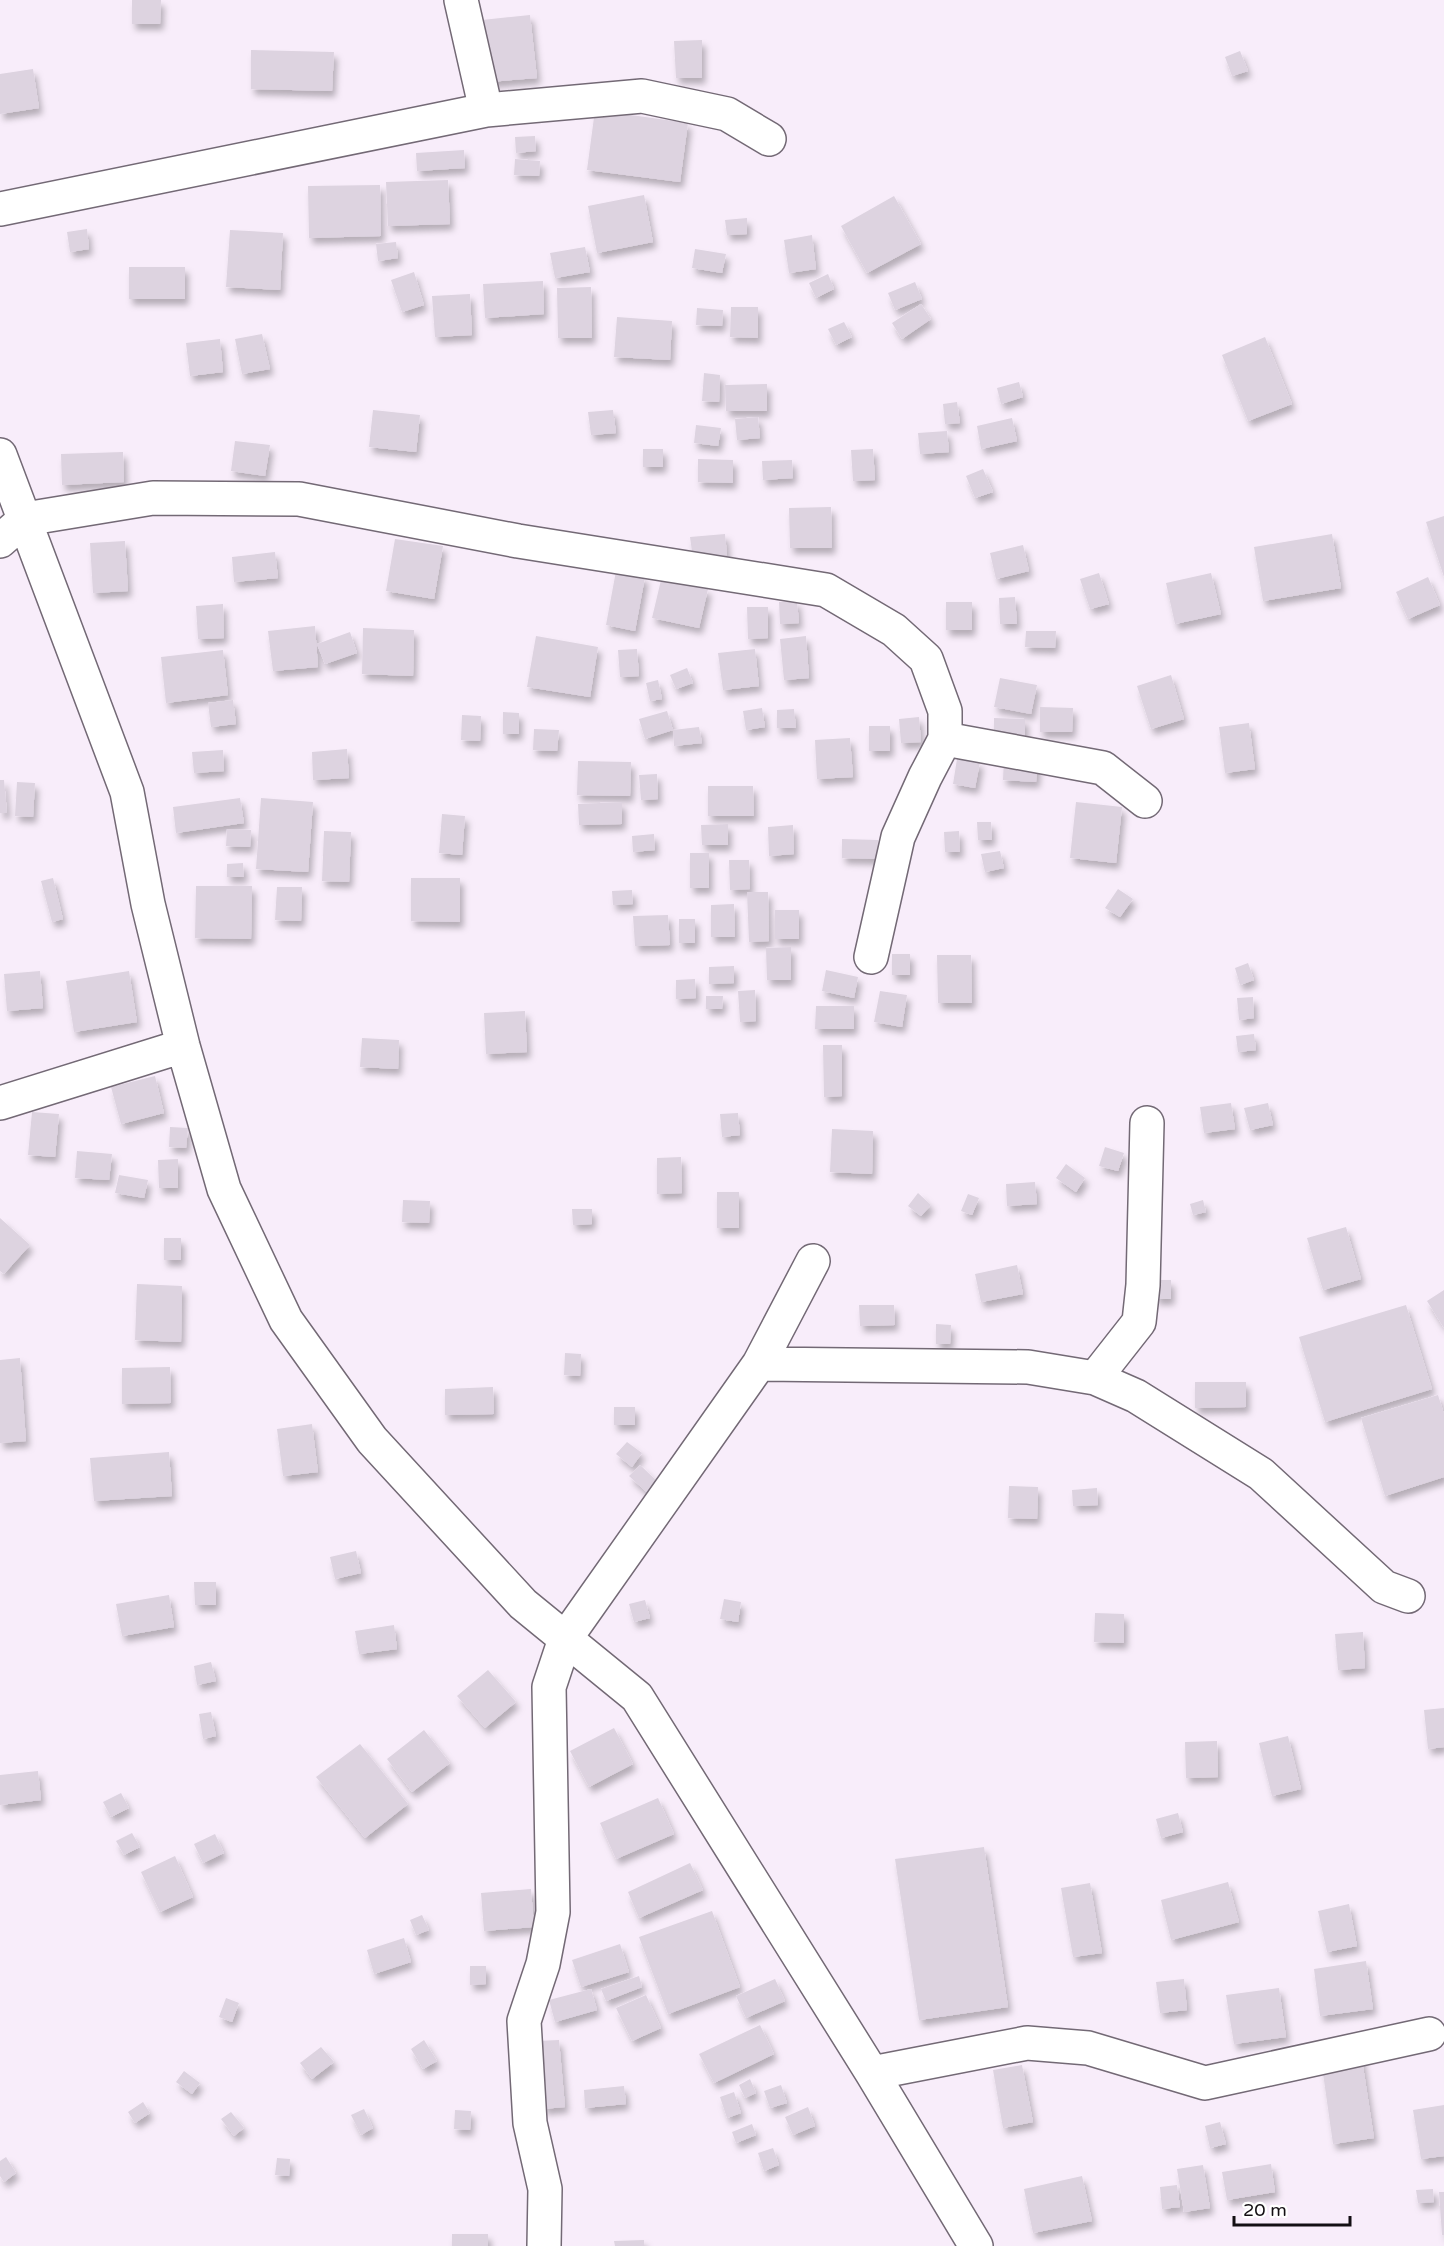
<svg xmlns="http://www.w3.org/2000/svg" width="1444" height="2246" font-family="'Varela Round',sans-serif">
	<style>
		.building { fill: #ddd3e0; filter: url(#shadow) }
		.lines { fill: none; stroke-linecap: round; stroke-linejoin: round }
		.minor-casing { stroke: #736975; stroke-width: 36 }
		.minor { stroke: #fff; stroke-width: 33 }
	</style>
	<defs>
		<filter id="shadow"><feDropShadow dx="3.5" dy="6" stdDeviation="3" flood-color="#0004"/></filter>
	</defs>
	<rect width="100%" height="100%" fill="#f8edfa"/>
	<path class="building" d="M132,0H161L160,24H132Z
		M530,15L537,78L489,82L482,20Z
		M702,40V78H676L674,41Z
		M251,50L334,52L332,91L251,89Z
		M1240,51L1248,71L1232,76L1225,57Z
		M33,69L39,108L0,114V74Z
		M595,110L688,123L680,182L587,170Z
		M535,136L536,151L516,153L515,137Z
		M464,150L465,168L417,171L416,153Z
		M515,159L540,161L539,176L514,175Z
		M448,180L450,224L388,226L386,182Z
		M380,185L381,236L309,238L308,186Z
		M644,195L653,242L597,253L588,206Z
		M894,196L921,244L867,273L841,226Z
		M747,218V234L727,235L725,220Z
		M87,229L89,249L70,252L67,232Z
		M230,230L283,233L280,290L226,287Z
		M812,235L816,269L789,273L784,240Z
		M396,242L398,258L378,261L376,244Z
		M585,247L590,272L555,278L550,253Z
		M695,249L726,254L722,273L692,268Z
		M129,267H185V299H129Z
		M414,272L424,305L402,312L391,280Z
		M828,274L834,289L816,298L809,283Z
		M543,281L544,314L485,318L483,284Z
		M915,282L922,299L895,310L888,293Z
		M591,287L592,338H558L557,288Z
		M470,294L472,335L435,337L432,296Z
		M921,304L931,319L902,339L892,323Z
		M731,307H758V338L730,337Z
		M697,308L723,310L722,326L696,325Z
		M617,317L672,321L670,360L614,357Z
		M844,322L852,337L836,345L828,329Z
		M262,334L270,369L242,374L235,339Z
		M1265,337L1292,404L1248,421L1222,355Z
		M220,339L223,372L190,376L186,343Z
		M704,373L720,375L719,402L702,401Z
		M1019,382L1023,397L1001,404L997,388Z
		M767,384V411H726L725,385Z
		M957,402L960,423L945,424L943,404Z
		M373,410L420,415L416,452L369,447Z
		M613,410L616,433L591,435L588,412Z
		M758,417L760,438L737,440L735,419Z
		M1012,418L1017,441L981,449L977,426Z
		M696,425L721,428L718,446L694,443Z
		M947,431L949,452L920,454L918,433Z
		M235,441L270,445L265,476L231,471Z
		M643,449H663V467H643Z
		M873,449L875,480L853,481L851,450Z
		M123,452L124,482L62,485L61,454Z
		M698,459L733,460V483L698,482Z
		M792,460L793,478L763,480L762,461Z
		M983,469L993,492L975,498L966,476Z
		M831,507L832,548H790L789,508Z
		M1444,516V577L1426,522Z
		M725,534L727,555L693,559L690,537Z
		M1332,534L1341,588L1263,601L1254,547Z
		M395,539L443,546L434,599L386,591Z
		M125,541L128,591L93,593L90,543Z
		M1023,545L1029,571L996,579L990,553Z
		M275,552L278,578L234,582L232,557Z
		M616,571L645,577L635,631L606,625Z
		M1099,573L1109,604L1090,609L1080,579Z
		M1211,573L1221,614L1175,624L1166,583Z
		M1428,577L1440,605L1408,619L1396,592Z
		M661,580L708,589L699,628L652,618Z
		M1015,597L1017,624H1000L999,598Z
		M797,601L799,623L780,624L779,602Z
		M946,602H972V630H946Z
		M223,604L224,638L198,639L196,606Z
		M747,607H768V638L748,639Z
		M315,626L318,667L273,671L268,631Z
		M363,628L414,630L413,676L362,674Z
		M1026,631H1056L1055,648L1025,647Z
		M350,632L357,653L325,664L317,644Z
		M536,636L598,647L590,697L527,687Z
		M806,636L809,678L784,680L780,639Z
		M637,649L639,676L620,677L618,650Z
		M755,649L759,686L723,690L718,653Z
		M223,650L228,695L166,703L161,657Z
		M687,668L693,683L676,689L670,675Z
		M1171,675L1184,719L1151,729L1137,686Z
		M1000,678L1037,685L1031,714L994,707Z
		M658,680L662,699L650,701L646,683Z
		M233,700L236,724L211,727L208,703Z
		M1040,707L1073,708L1072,732H1040Z
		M762,708L765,727L746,730L743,711Z
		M794,709L796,728H777V710Z
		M667,711L673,730L645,739L639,719Z
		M503,712L519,713V734H503Z
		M462,715L481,716L480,741L461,740Z
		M919,717L921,742L901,743L899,719Z
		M994,718L1025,719V741H994Z
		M1249,723L1255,769L1225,773L1219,727Z
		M869,726H890V751H869Z
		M699,727L702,743L674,746L673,730Z
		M534,729L559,730L557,751L533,750Z
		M850,738L853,777L817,779L815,740Z
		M347,749L349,778L313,780L312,752Z
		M223,750L224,771L194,773L192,752Z
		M1004,757L1038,760L1036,782L1003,780Z
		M957,759L980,762L975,788L953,784Z
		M578,761L631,762L630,796L577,795Z
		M657,774L658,799L641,800L639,775Z
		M0,780H4L7,813H0Z
		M17,782L35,783L33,817L15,816Z
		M708,786H753L754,816H708Z
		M240,798L244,823L176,833L173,807Z
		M261,798L313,802L308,872L256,869Z
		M622,802V824L579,825L578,804Z
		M1076,802L1122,807L1116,863L1070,858Z
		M442,814L465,816L462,855L439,853Z
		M977,822H991L992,840H978Z
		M728,824V845H702L701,825Z
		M793,825L794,854L769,856L768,827Z
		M227,829L251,830L250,847L226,846Z
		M324,831L351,832L349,882L322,881Z
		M959,831L960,852H945L944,832Z
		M654,834L655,850L633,852L632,836Z
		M842,839L878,840L877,859L842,858Z
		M1000,851L1004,868L985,872L981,854Z
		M690,853H709V888H690Z
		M729,860H749L750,889L730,890Z
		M243,863L244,877H227V864Z
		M53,878L63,919L52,922L41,881Z
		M411,878H460V922L411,921Z
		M196,886H252L251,939L195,938Z
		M277,887H302L301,921L275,920Z
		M1118,889L1133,899L1120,917L1105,908Z
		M632,890L633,904L613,905L612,891Z
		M747,892H768L769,941L749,942Z
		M734,904L735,937H711V905Z
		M775,910H799V939H775Z
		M668,915L670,945L635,946L633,916Z
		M679,919H695V943H679Z
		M791,947V980H767L766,948Z
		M892,954H910V975H892Z
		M937,955H971L972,1003H938Z
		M1248,963L1254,980L1240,985L1235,968Z
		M734,966V983L709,984V967Z
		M826,970L858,977L854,998L822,991Z
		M40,971L43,1008L7,1011L4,974Z
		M129,971L137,1022L74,1032L66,981Z
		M695,979L696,998L676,999V980Z
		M755,990L756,1021L740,1022L738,991Z
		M880,991L907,995L902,1027L874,1022Z
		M706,996H723L722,1009H706Z
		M1253,997L1254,1018L1239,1020L1237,998Z
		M816,1006H854V1029H815Z
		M525,1011L527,1052L486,1054L484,1013Z
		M1254,1034L1256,1050L1238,1052L1236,1036Z
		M362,1038L399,1040L398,1069L360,1067Z
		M823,1045H842V1096L824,1097Z
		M155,1076L164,1113L121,1124L111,1087Z
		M1231,1103L1235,1129L1204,1133L1200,1107Z
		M1268,1103L1273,1125L1250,1130L1244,1108Z
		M32,1112L59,1114L55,1157L28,1155Z
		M738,1113L740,1135L722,1137L720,1114Z
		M170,1127L188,1128L186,1148L169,1147Z
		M832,1129L873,1131L872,1174L830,1172Z
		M1105,1147L1124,1153L1118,1171L1099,1166Z
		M77,1151L112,1154L109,1180L75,1178Z
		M681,1157L682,1193L657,1194V1158Z
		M178,1159V1188H159L158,1160Z
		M1066,1164L1085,1178L1076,1192L1056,1178Z
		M119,1175L148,1180L144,1198L115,1193Z
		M1035,1182L1037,1204L1007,1206L1006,1184Z
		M717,1192H739V1228H717Z
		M918,1193L931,1205L921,1216L908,1206Z
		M968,1194L979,1198L972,1215L961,1211Z
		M403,1200L430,1201L429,1223L402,1222Z
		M1203,1200L1206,1212L1193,1215L1190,1204Z
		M572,1209H592V1224L573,1225Z
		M0,1218L30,1245L4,1274L0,1271Z
		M1346,1227L1361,1279L1323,1290L1307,1238Z
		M164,1238H181V1260H164Z
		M1017,1265L1023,1294L981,1302L975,1274Z
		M1155,1280H1171V1299H1155Z
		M137,1284L182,1286L181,1342L135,1340Z
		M1444,1290V1328L1427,1301Z
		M859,1305H894L895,1325L860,1326Z
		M1406,1305L1432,1389L1325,1422L1299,1337Z
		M936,1324L951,1325L950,1344H936Z
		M565,1353L581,1354L580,1376L564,1375Z
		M20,1358L26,1441L0,1443V1360Z
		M170,1367L171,1403L122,1404V1368Z
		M1195,1382H1246V1407L1195,1408Z
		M493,1387L494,1414L445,1415V1389Z
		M1438,1395L1444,1414V1477L1385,1496L1361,1418Z
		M614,1407H635V1425H614Z
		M312,1424L318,1472L283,1476L277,1429Z
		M627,1442L642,1453L632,1467L616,1454Z
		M169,1452L172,1496L94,1501L90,1458Z
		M640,1465L661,1485L651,1496L629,1476Z
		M1009,1486L1038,1487L1037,1519L1008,1518Z
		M1097,1488L1098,1505L1073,1506L1072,1490Z
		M356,1551L361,1573L335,1579L330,1557Z
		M194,1582H216V1605H195Z
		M169,1595L174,1627L122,1636L116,1604Z
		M724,1599L741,1602L738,1622L720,1619Z
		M645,1600L650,1618L634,1622L629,1604Z
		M1095,1613L1124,1614V1643L1094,1642Z
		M394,1625L397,1649L359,1654L355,1631Z
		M1363,1632L1365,1668L1338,1670L1335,1634Z
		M211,1662L216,1681L197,1685L194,1666Z
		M488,1670L516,1702L485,1728L457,1696Z
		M1444,1708V1747L1428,1749L1424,1710Z
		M211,1712L216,1736L203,1739L199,1714Z
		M614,1728L633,1764L589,1787L570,1751Z
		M424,1730L450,1763L412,1792L387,1759Z
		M1288,1736L1301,1789L1272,1796L1259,1743Z
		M1217,1741L1218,1777L1186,1778L1185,1742Z
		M360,1744L408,1804L365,1838L316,1777Z
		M38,1771L41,1800L0,1805V1775Z
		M121,1793L129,1808L111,1817L103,1802Z
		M658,1798L674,1834L616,1859L600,1823Z
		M1178,1813L1183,1832L1161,1838L1156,1819Z
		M132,1833L140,1847L124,1855L116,1841Z
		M215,1834L224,1853L203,1863L194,1844Z
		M984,1847L1008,2007L919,2020L895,1859Z
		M175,1856L193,1897L160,1912L141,1872Z
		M690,1863L703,1890L639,1918L628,1892Z
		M1228,1882L1239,1922L1171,1940L1161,1900Z
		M1090,1883L1102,1953L1073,1957L1061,1888Z
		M531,1889L534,1927L484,1931L481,1893Z
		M1349,1904L1357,1946L1327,1952L1318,1911Z
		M712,1911L740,1987L668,2014L639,1937Z
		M422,1915L429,1930L416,1935L410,1920Z
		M404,1938L411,1962L374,1974L367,1950Z
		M620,1944L629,1972L581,1987L572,1960Z
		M1366,1961L1373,2009L1320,2016L1314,1969Z
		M470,1966H486V1984L470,1985Z
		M639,1976L642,1987L606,2001L601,1989Z
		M775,1979L785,2001L746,2018L736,1996Z
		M1184,1979L1187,2010L1160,2013L1156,1982Z
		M1279,1988L1286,2037L1234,2044L1226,1995Z
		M591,1989L597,2010L555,2022L549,2000Z
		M646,1995L661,2028L632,2041L616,2008Z
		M226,1998L239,2003L232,2022L219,2017Z
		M760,2025L774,2054L714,2083L699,2054Z
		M424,2040L437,2061L423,2069L411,2049Z
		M559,2040L565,2107L543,2109L537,2041Z
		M321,2047L334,2062L312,2079L300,2063Z
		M1361,2053L1374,2138L1333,2144L1321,2059Z
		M1022,2065L1033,2122L1003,2128L993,2070Z
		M184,2071L200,2083L192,2094L176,2082Z
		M750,2079L756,2093L745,2098L739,2085Z
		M781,2085L787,2103L770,2108L764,2091Z
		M624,2086L626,2104L585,2108L584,2090Z
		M734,2092L741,2113L727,2118L720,2097Z
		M143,2102L150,2113L135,2123L128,2112Z
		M1444,2105V2156L1421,2159L1413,2110Z
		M808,2107L815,2126L793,2135L785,2117Z
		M364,2109L373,2128L361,2135L351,2115Z
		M455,2110L471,2111L470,2130L454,2129Z
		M231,2112L244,2128L234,2136L221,2119Z
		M1220,2122L1226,2144L1210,2148L1205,2126Z
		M752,2124L756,2135L736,2143L732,2132Z
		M773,2148L779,2165L764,2171L758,2153Z
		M6,2157L16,2173L4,2182L0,2176V2161Z
		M277,2158L290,2159L289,2176L275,2175Z
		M1271,2164L1275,2192L1227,2200L1222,2172Z
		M1203,2165L1210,2208L1184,2212L1177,2169Z
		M1082,2176L1092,2221L1033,2233L1024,2189Z
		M1177,2185L1180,2207L1162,2209L1160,2187Z
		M1433,2189L1434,2202L1418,2203L1416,2190Z
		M1439,2192H1444V2235H1442Z
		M452,2234H488V2246H452Z
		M644,2240V2246H615L614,2241Z"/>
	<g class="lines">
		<defs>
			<path id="minor" d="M461,0L486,110
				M0,209L486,110L642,96L727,114L769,139
				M0,455L127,792L148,904L183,1046L224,1189L286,1320L372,1440L523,1604L637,1697L872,2073L976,2246
				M0,541L25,519L153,498L299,499L518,541L826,590L894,630L926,659L945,711V739L925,777L898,837L871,957
				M945,739L1103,768L1145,801
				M0,1103L183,1046
				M759,1364L1028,1367L1095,1378L1136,1396L1261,1474L1384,1587L1408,1596
				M1095,1378L1139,1322L1143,1285L1147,1123
				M872,2073L1027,2043L1088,2048L1205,2083L1429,2034
				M544,2246L545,2189L530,2123L524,2021L543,1964L553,1912L549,1687L565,1639L759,1364L813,1261"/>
		</defs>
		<use href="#minor" class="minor-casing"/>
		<use href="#minor" class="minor"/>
	</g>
	<path d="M1234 2216v9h116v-9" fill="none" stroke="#130f13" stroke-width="3"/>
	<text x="1243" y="2216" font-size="18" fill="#130f13" stroke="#ffffff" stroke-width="4.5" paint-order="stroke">20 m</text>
</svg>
